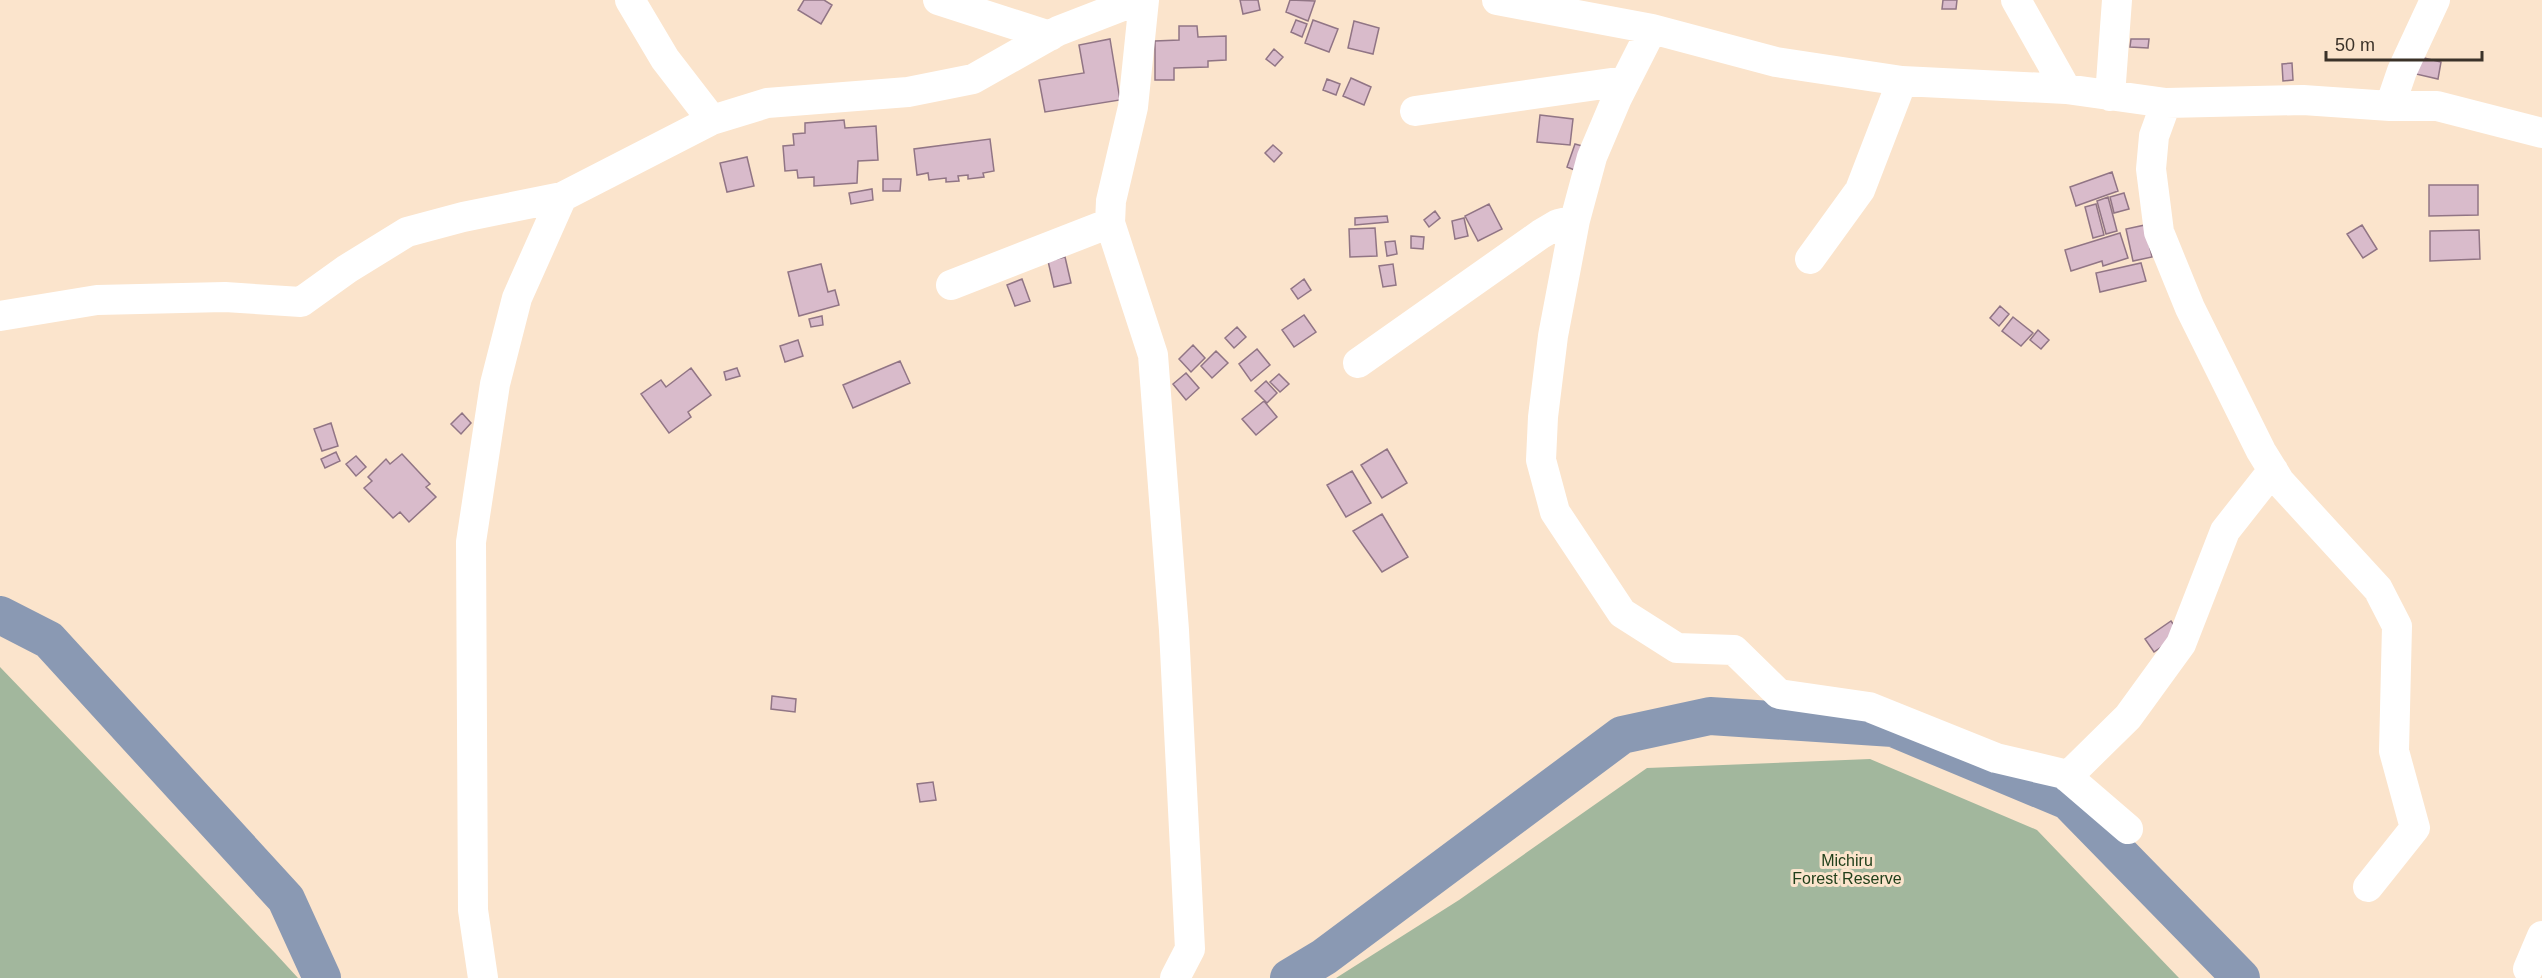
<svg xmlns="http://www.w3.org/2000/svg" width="2542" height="978" font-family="Arial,sans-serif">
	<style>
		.forest { fill: #a2b79d }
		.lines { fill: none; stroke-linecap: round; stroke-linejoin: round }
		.river { stroke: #8a99b3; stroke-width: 38 }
		.building { fill: #d9bbcb; stroke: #917585; stroke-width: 1.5 }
		.minor { stroke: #fff; stroke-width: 30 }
		.labels { text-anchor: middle; stroke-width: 6; stroke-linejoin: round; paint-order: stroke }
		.park-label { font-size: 16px; fill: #203f1a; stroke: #fbe4cc }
	</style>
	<rect width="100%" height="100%" fill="#fbe4cc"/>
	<path class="forest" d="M0,667L275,953L298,978H0Z
		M1870,759L2037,830L2179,978H1336L1459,900L1647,768Z"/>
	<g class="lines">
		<path class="river" d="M0,615L49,640L286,899L322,978
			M1289,978L1324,957L1622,735L1710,716L1893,728L2068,801L2241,978"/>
	</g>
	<path class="building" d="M804,0H824L832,5L821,24L798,10Z
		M1240,0H1258L1260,10L1243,14Z
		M1290,0L1315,1L1308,21L1286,12Z
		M1943,0H1957L1956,9H1942Z
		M1296,20L1307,24L1302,37L1291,32Z
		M1313,20L1338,29L1329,52L1305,43Z
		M1354,21L1379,28L1373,54L1348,48Z
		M1179,26H1197L1198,37L1226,36V60L1208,61V67L1174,68V80H1155V41L1179,40Z
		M1110,39L1120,100L1045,112L1039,80L1084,73L1079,45Z
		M2131,39H2149L2148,48L2130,47Z
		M1274,49L1283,57L1275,66L1266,59Z
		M2420,57L2441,62L2438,79L2416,74Z
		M2292,63L2293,80L2283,81L2282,64Z
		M1351,78L1371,87L1364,105L1343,96Z
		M1327,79L1340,84L1336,95L1323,90Z
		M1540,115L1573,119L1570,145L1537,142Z
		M844,120L845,128L876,126L878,160L858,161L857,183L814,186V177L798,178L797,170L785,171L783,146L794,145L793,134L805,133V123Z
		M990,139L994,171L983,173L984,177L968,179V175L958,176L959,181L946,182V178L929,180L928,173L917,175L914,149Z
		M1575,144L1586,147L1577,171L1567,167Z
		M1273,145L1282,153L1274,162L1265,153Z
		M747,157L754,186L727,192L720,163Z
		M2112,172L2118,191L2076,206L2070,187Z
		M883,179H901L900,191H883Z
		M2429,185H2478V215L2429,216Z
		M872,189L873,200L851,204L849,193Z
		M2124,193L2129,209L2114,213L2110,197Z
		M2108,197L2117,231L2106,234L2097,201Z
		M1489,204L1502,229L1478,241L1465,216Z
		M2096,204L2104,235L2093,238L2085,207Z
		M1435,211L1440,218L1429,227L1424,220Z
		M1387,216L1388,222L1355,225V218Z
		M1464,218L1468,236L1455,239L1452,221Z
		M2145,225L2152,257L2133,261L2126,229Z
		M2362,225L2377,249L2363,258L2347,234Z
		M1375,228L1377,256L1350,257L1349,229Z
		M2479,230L2480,259L2430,261V231Z
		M2120,233L2128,258L2103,266L2102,261L2071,271L2065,250Z
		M1411,236L1424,237L1423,249L1411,248Z
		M1395,241L1397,254L1387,256L1385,242Z
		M1065,257L1071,283L1054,287L1048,261Z
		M2141,263L2146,281L2100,292L2096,273Z
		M821,264L828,292L835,290L839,305L799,316L788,272Z
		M1393,264L1396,285L1383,287L1379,266Z
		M1022,279L1030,301L1015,306L1007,285Z
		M1304,279L1311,290L1298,299L1291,289Z
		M2000,306L2009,314L1999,326L1990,318Z
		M1304,315L1316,332L1294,347L1282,330Z
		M822,316L823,325L811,327L809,319Z
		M2013,317L2033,333L2021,346L2002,331Z
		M1237,327L1246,337L1234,348L1225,338Z
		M2038,330L2049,340L2041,349L2030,340Z
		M798,340L803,356L785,362L780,346Z
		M1193,345L1205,358L1191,372L1179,359Z
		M1257,349L1270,365L1251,381L1239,364Z
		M1216,351L1228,363L1212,378L1201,366Z
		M900,361L910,383L853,408L843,385Z
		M691,368L711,395L688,412L691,417L669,433L641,394L661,380L666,387Z
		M737,368L740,376L726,380L724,372Z
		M1186,373L1199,388L1186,400L1173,384Z
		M1279,374L1289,384L1280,392L1270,382Z
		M1266,381L1277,393L1267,403L1255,391Z
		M1264,401L1277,417L1256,435L1242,419Z
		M462,413L471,423L461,434L451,424Z
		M331,423L338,446L322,451L314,429Z
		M1387,449L1407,483L1382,498L1361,465Z
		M336,452L340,461L325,468L321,459Z
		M402,454L430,484L426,487L436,497L409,522L400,512L393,518L364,488L372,481L368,477L386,459L390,464Z
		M356,456L366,467L356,476L346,464Z
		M1352,471L1371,503L1346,517L1327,485Z
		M1382,514L1408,557L1382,572L1353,531Z
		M2171,621L2180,634L2154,652L2145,639Z
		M772,696L796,699L795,712L771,709Z
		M933,782L936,800L920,802L917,784Z"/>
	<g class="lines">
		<path class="minor" d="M630,0L665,59L712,120
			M938,0L1050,36
			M1497,0L1652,29L1776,62L1902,81L2066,89L2166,103L2303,100L2390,106H2437L2542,133
			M2016,0L2066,89
			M1652,29L1617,98L1592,157L1575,220L1553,336L1543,417L1541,460L1555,512L1622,613L1677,648L1734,650L1779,694L1869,707L1996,758L2064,774L2128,829
			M2110,96L2117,0
			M2166,103L2154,136L2151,169L2159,232L2190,308L2261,451L2280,482L2378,589L2397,626L2394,751L2415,828L2368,887
			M2390,106L2402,71L2435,0
			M1415,111L1625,81
			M1110,223L1153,355L1174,630L1190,949L1175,978
			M1810,259L1860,190L1902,81
			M951,285L1110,223L1111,201L1133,107L1144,0
			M0,316L97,300L225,297L301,302L347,269L407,232L463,217L562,197L712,120L767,103L908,92L973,79L1058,31L1138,0
			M1358,363L1541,234L1558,224L1575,220
			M2067,777L2128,717L2181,644L2225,531L2273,470
			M2528,969L2542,936
			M483,978L473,910L471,542L495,384L517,298L562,197"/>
	</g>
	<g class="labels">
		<g class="park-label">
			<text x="1847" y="866">Michiru<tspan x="1847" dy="18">Forest Reserve</tspan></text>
		</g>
	</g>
	<path d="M2326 51v9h156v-9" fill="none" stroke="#3b3229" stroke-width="3"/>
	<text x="2335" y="51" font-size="18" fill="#3b3229" stroke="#fbe4cc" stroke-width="4.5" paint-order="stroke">50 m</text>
</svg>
